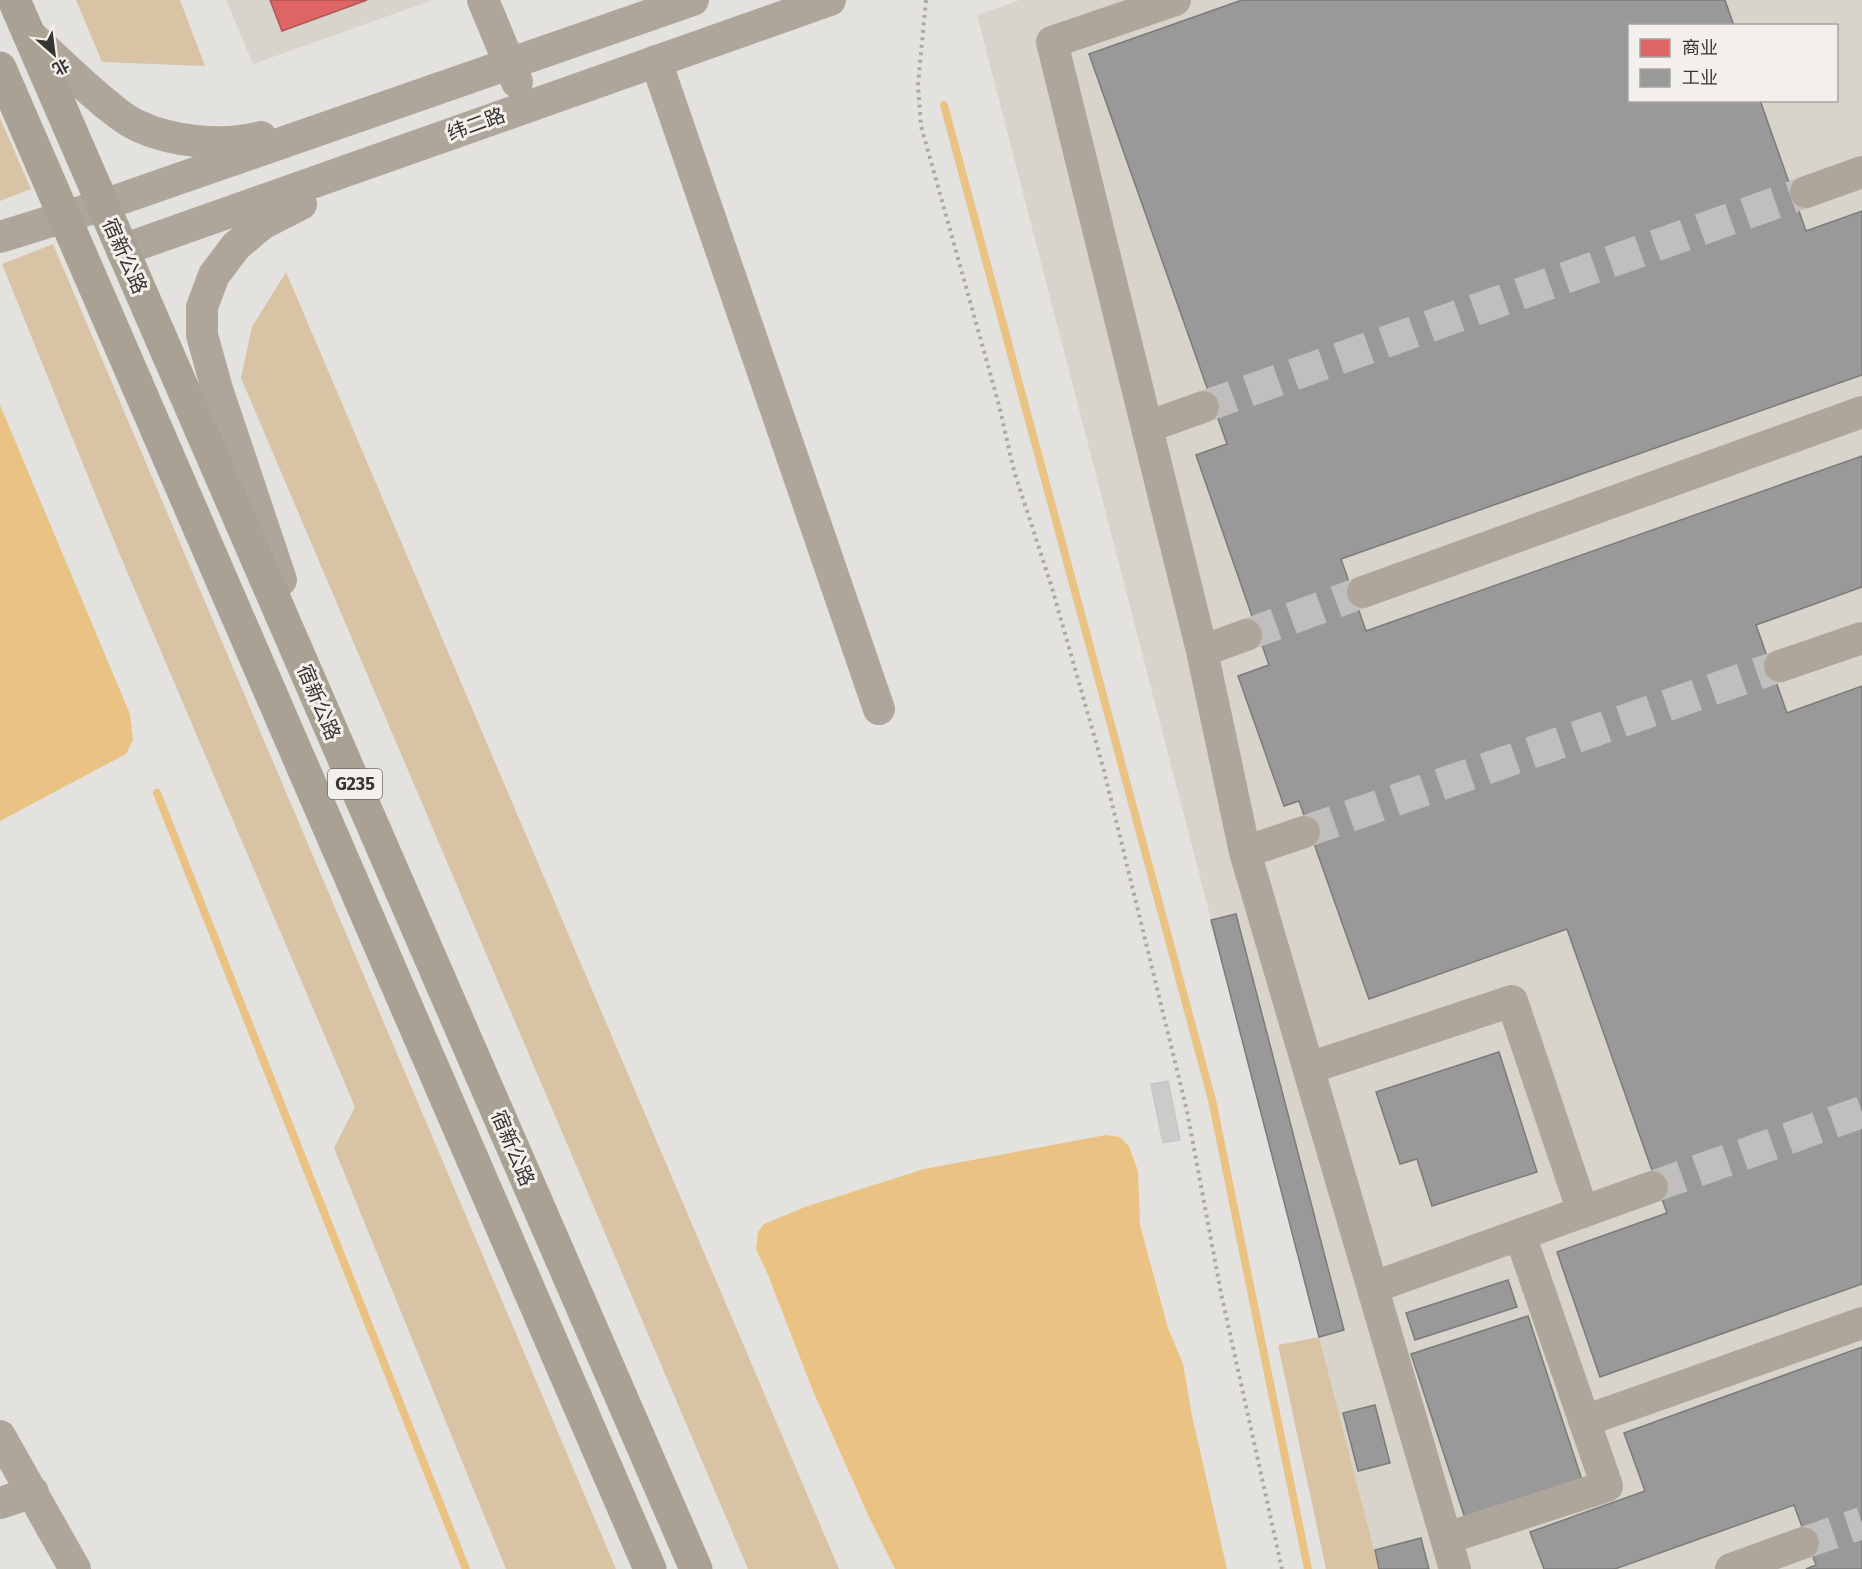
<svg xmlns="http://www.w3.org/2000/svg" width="1862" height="1569" font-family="'Fira Sans','Noto Sans SC',sans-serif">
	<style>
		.built { fill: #d8d3cb; fill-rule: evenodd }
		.green { fill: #d8c3a5 }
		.water { fill: #eac384 }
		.shops { fill: #e06666; stroke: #ad5757; stroke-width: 1.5 }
		.industry { fill: #999; stroke: #7b7b7a; stroke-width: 1.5 }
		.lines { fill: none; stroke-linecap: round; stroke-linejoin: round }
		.stream { stroke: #eac384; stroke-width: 8 }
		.building { fill: #cbcbca; stroke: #c7c6c6; stroke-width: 1.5 }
		.minor-tunnel { stroke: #c1bfbd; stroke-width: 32; stroke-dasharray: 32 16; stroke-linecap: butt }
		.path { stroke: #ada8a2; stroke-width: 4; stroke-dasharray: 3 4.5; stroke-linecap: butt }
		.minor { stroke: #aea69b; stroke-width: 32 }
		.highway { stroke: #a8a194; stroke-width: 33 }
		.labels { text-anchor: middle; stroke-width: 6; stroke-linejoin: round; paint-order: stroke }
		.shield { fill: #f3efea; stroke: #6f6d6a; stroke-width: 1.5 }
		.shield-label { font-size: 18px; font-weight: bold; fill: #363533 }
		.street-label { font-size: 20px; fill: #363533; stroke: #f3efea }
	</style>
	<rect width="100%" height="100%" fill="#e4e2df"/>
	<path class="built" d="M226,0H433L253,64Z
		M1020,0H1862V1569H1379L977,15ZM1630,26H1836V100H1630Z"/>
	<path class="green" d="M76,0H180L205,66L102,62Z
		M0,118L31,189L0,201Z
		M53,244L616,1569H506L334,1148L355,1107L117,548L2,264Z
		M286,272L839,1569H748L241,378L252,327Z
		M1319,1337L1379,1569H1326L1278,1345Z"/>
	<path class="water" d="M0,405L130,714L133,740L126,754L0,821Z
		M1106,1135L1120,1137L1129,1146L1138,1171L1140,1225L1168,1328L1183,1364L1192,1416L1227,1569H895L869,1517L813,1391L768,1275L756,1249L758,1232L764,1224L805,1207L924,1169Z"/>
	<path class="shops" d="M270,0H367L282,31Z"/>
	<path class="industry" d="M1242,0H1725L1734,26H1630V100H1760L1806,231L1862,211V375L1341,559L1366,631L1862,456V587L1756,625L1787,713L1862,686V1284L1600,1377L1557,1252L1667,1213L1567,929L1369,999L1299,801L1284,806L1238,676L1269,665L1196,455L1227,444L1089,54Z
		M1236,914L1344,1330L1319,1337L1211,920Z
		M1499,1052L1537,1172L1432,1206L1417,1159L1400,1164L1376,1092Z
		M1508,1280L1517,1307L1415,1340L1406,1313Z
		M1528,1316L1582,1480L1465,1518L1411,1354Z
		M1862,1347V1569H1806L1816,1565L1794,1505L1615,1569H1544L1530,1532L1645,1491L1624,1433Z
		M1375,1405L1390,1463L1358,1471L1343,1413Z
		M1421,1538L1429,1569H1379L1375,1550Z"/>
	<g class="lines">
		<path class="stream" d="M944,105L1212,1100L1308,1569
			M157,793L466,1569"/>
	</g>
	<path class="building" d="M1168,1081L1180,1140L1163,1143L1151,1084Z"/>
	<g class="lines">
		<path class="minor-tunnel" d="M1203,407L1806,192
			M1246,635L1363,592
			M1304,832L1780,666
			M1652,1187L1862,1112
			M1803,1543L1862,1523"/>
		<path class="path" d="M926,0L918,85L921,126L999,405L1014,471L1052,588L1103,767L1187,1111L1221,1293L1282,1569"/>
		<path class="minor" d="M483,0L517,82
			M1175,0L1052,42L1202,651L1245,852L1455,1569
			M28,33C54,57 79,82 106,104C115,111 125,120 136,125C171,142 223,147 261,137
			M656,61L879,709
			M1806,192L1862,172
			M0,237L103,205L693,0
			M122,250L830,0
			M1147,427L1203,407
			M281,580L217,389L202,335V307L214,275L236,246L262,224L301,204
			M1363,592L1862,412
			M1202,651L1246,635
			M1780,666L1862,638
			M1245,852L1304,832
			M1309,1068L1512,1001L1583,1212
			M1374,1287L1652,1187
			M1584,1421L1862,1323
			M0,1436L75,1569
			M0,1503L33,1492
			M1447,1538L1607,1486L1520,1235
			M1731,1569L1803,1543"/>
		<path class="highway" d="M14,0L696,1569
			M0,68L650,1569"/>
	</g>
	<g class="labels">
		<rect class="shield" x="328" y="769" width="54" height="30" rx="4.5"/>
		<g class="shield-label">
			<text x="355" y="790">G235</text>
		</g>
		<g class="street-label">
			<text transform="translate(476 124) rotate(-20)" y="7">纬二路</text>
			<text transform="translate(125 256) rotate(66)" y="7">宿新公路</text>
			<text transform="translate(319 702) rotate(67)" y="7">宿新公路</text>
			<text transform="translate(513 1148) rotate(67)" y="7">宿新公路</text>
		</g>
	</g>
	<rect x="1628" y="24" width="210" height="78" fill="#f3efea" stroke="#a7a5a1" stroke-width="1.5"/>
	<rect x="1640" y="39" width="30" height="18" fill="#e06666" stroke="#a7a5a1" stroke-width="1.5"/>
	<text x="1682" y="54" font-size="18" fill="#363533">商业</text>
	<rect x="1640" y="69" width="30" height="18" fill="#999999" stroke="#a7a5a1" stroke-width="1.5"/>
	<text x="1682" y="84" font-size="18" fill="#363533">工业</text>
	<g transform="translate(54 54) rotate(152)" stroke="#f3efea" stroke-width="4.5" paint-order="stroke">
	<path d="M0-4.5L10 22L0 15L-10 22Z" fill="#363533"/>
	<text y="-9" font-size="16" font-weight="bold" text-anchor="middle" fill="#363533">北</text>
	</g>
</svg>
